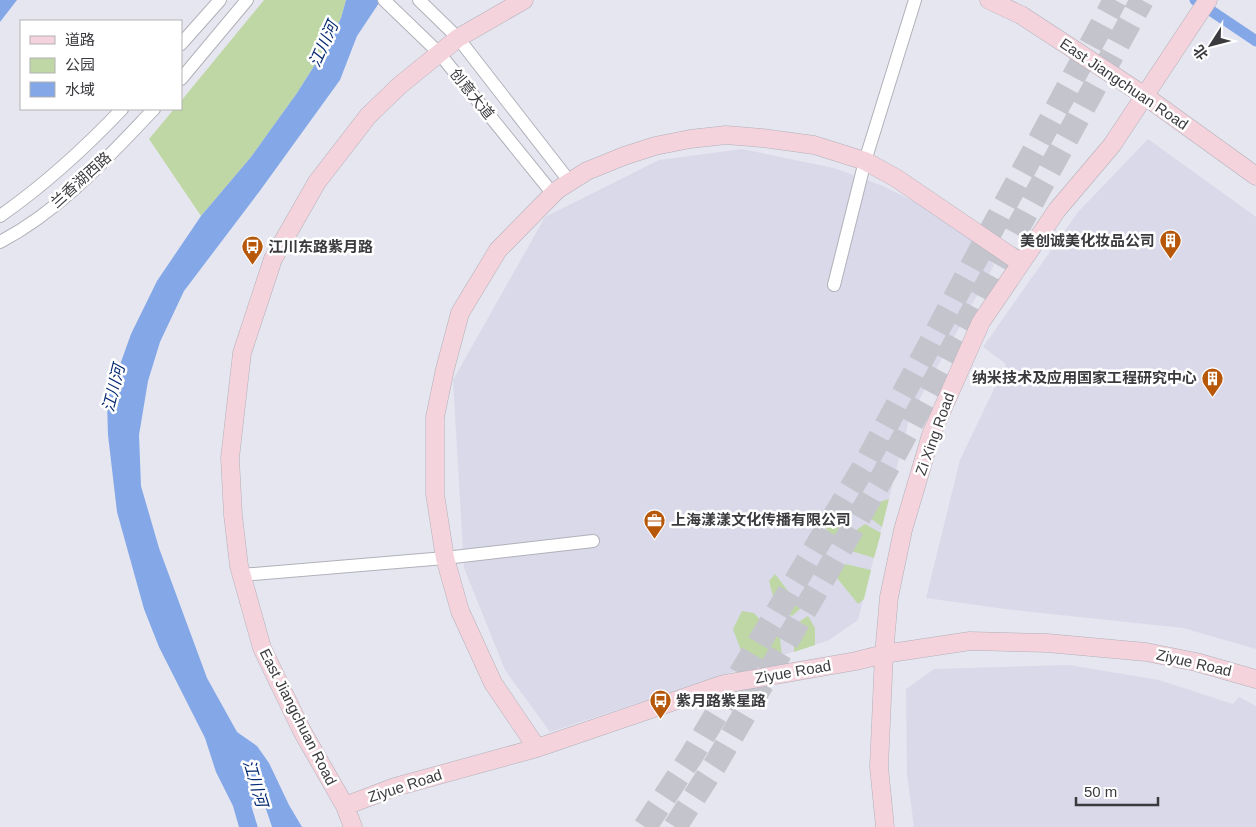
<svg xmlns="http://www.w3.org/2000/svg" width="1256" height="827" font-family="Arial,'Noto Sans SC',sans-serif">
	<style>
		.built { fill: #d9d9ea }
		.green { fill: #bfd7a5 }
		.water { fill: #84a8e7 }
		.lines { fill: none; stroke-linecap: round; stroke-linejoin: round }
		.canal { stroke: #84a8e7; stroke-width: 11 }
		.highway-tunnel { stroke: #c4c4cd; stroke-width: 24; stroke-dasharray: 24 12; stroke-linecap: butt }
		.street-casing { stroke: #b0b1b9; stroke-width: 14 }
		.secondary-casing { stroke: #b0b1b9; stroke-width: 19 }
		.street { stroke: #fff; stroke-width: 12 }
		.secondary { stroke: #f5d3dc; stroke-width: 18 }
		.labels { text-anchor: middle; stroke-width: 5; stroke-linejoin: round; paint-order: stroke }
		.street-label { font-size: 15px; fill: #3b3b3f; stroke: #fff }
		.poi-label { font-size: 15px; font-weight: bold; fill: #3b3b3f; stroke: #fff; text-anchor: start }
		.water-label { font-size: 16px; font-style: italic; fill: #052a72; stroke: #fff }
	</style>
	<rect width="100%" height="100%" fill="#e6e6f0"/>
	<path class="built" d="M1148,139L1256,217V649L1183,628L1005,609L926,598L960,460L1006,364L983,347L1078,212Z
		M742,149L834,168L883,186L921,205L968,235L994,265L910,416L858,620L829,640L550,732L505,670L464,568L453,380L545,217L659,160Z
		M1069,665L1159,680L1233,704L1239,697L1256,706V827H914L907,775L906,689L934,669Z"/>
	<path class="green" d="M264,0H346L341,18L328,44L297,93L251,157L201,216L149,139L174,109H181V101Z
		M889,499L882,527L869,517L873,504Z
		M835,511L849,519L840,547L821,522Z
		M865,524L881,533L874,558L845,549L855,531Z
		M845,564L871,570L864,599L858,604L837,578Z
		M775,574L801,608L792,616L776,607L769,581Z
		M742,611L754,613L770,630L779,631L782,656L747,667L733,629Z
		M808,616L815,628V645L794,652V625Z"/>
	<path class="water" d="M0,0H17L0,22Z
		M346,0H381L357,36L340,80L259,192L184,291L160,342L148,381L139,435L141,486L159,548L207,678L237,732L257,746L269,763L289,805L302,827H272L264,803L254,800L248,812L252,827H239L233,806L216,772L205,738L159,647L144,609L117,512L108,435L107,401L131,334L157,281L201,216L251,157L297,93L328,44L341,18Z"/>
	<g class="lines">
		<path class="canal" d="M1195,0L1256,41
			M243,798L252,827"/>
		<path class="highway-tunnel" d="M645,827L692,755L865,465L1115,0
			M675,827L715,765L884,474L1142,0"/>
		<defs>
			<path id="street" d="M384,0L439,53L553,194
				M419,0L458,38L570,182
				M181,44L220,0
				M181,79L247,0
				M0,216C46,184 83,150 122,109
				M0,242C61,210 107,158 154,109
				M834,285L865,161L915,0
				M241,575L445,558L593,541"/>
			<path id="secondary" d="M989,0L1021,15L1145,96L1256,176
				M537,748L493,683L460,611L445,558L435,494V417L445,369L460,313L498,250L557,190L587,171L624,156L655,146L690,139L726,135L762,138L814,145L865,161L896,178L1021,263
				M345,806L395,787L537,748L724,684L856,661L884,654L970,641L1047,643L1146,652L1196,662L1256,679
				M353,827L345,806L302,731L262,648L239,566L233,515L230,458L242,353L273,259L317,182L368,116L399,86L458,38L524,0
				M885,827L879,767L884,654L889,597L903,530L931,435L981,322L1057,210L1112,145L1208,0"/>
		</defs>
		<use href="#street" class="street-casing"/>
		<use href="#secondary" class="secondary-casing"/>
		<use href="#street" class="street"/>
		<use href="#secondary" class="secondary"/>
	</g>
	<defs>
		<symbol id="building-pin" viewBox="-11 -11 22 30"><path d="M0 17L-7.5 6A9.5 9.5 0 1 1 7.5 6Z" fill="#b6570a" stroke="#fff"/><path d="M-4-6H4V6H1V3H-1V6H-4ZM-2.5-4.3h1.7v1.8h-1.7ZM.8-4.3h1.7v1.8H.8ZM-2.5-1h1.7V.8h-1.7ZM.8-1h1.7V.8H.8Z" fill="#fff"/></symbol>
		<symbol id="bus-pin" viewBox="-11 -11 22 30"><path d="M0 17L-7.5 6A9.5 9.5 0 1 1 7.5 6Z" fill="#b6570a" stroke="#fff"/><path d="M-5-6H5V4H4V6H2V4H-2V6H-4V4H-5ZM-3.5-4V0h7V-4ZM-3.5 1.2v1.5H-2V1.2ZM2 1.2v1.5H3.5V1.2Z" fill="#fff"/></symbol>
		<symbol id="office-pin" viewBox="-11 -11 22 30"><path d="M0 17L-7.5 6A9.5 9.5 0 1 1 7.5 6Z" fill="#b6570a" stroke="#fff"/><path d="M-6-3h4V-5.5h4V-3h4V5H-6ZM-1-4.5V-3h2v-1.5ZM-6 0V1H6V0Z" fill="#fff"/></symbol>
	</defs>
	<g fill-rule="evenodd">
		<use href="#building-pin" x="1158" y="228" width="25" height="34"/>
		<use href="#bus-pin" x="240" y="234" width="25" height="34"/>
		<use href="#building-pin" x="1200" y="366" width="25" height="34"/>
		<use href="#office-pin" x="642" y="508" width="25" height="34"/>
		<use href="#bus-pin" x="648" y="688" width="25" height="34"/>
	</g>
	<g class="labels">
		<g class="street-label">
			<text transform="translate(1124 84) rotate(34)" y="5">East Jiangchuan Road</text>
			<text transform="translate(472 94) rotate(51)" y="5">创意大道</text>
			<text transform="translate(81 180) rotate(-42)" y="5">兰香湖西路</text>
			<text transform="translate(935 434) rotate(-70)" y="5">Zi Xing Road</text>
			<text transform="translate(1194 663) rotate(13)" y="5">Ziyue Road</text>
			<text transform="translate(793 672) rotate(-10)" y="5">Ziyue Road</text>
			<text transform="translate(298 717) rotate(63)" y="5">East Jiangchuan Road</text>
			<text transform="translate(405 786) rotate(-18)" y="5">Ziyue Road</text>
		</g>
		<g class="poi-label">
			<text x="1155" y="246" text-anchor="end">美创诚美化妆品公司</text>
			<text x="268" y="252">江川东路紫月路</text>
			<text x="1197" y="383" text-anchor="end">纳米技术及应用国家工程研究中心</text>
			<text x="671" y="525">上海漾漾文化传播有限公司</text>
			<text x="676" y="706">紫月路紫星路</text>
		</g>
		<g class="water-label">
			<text transform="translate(323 44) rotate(-66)" y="6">江川河</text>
			<text transform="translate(113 388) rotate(-76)" y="6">江川河</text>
			<text transform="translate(256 783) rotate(73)" y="6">江川河</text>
		</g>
	</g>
	<rect x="20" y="20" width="162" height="90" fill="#ffffff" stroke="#b1b1b2"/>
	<rect x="30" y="36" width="25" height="8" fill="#f5d3dc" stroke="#b1b1b2"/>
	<text x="65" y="45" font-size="15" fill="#3b3b3f">道路</text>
	<rect x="30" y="58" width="25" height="15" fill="#bfd7a5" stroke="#b1b1b2"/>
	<text x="65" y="70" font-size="15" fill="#3b3b3f">公园</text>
	<rect x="30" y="82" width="25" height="15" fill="#84a8e7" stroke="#b1b1b2"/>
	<text x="65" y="95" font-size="15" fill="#3b3b3f">水域</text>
	<g transform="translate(1211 45) rotate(234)" stroke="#ffffff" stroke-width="4" paint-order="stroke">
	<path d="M0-4L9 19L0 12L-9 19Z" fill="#3b3b3f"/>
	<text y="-8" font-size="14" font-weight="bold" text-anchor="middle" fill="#3b3b3f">北</text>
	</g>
	<path d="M1076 797v8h82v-8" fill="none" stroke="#3b3b3f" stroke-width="2.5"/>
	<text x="1084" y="797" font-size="15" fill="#3b3b3f" stroke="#ffffff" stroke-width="4" paint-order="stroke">50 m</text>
</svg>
